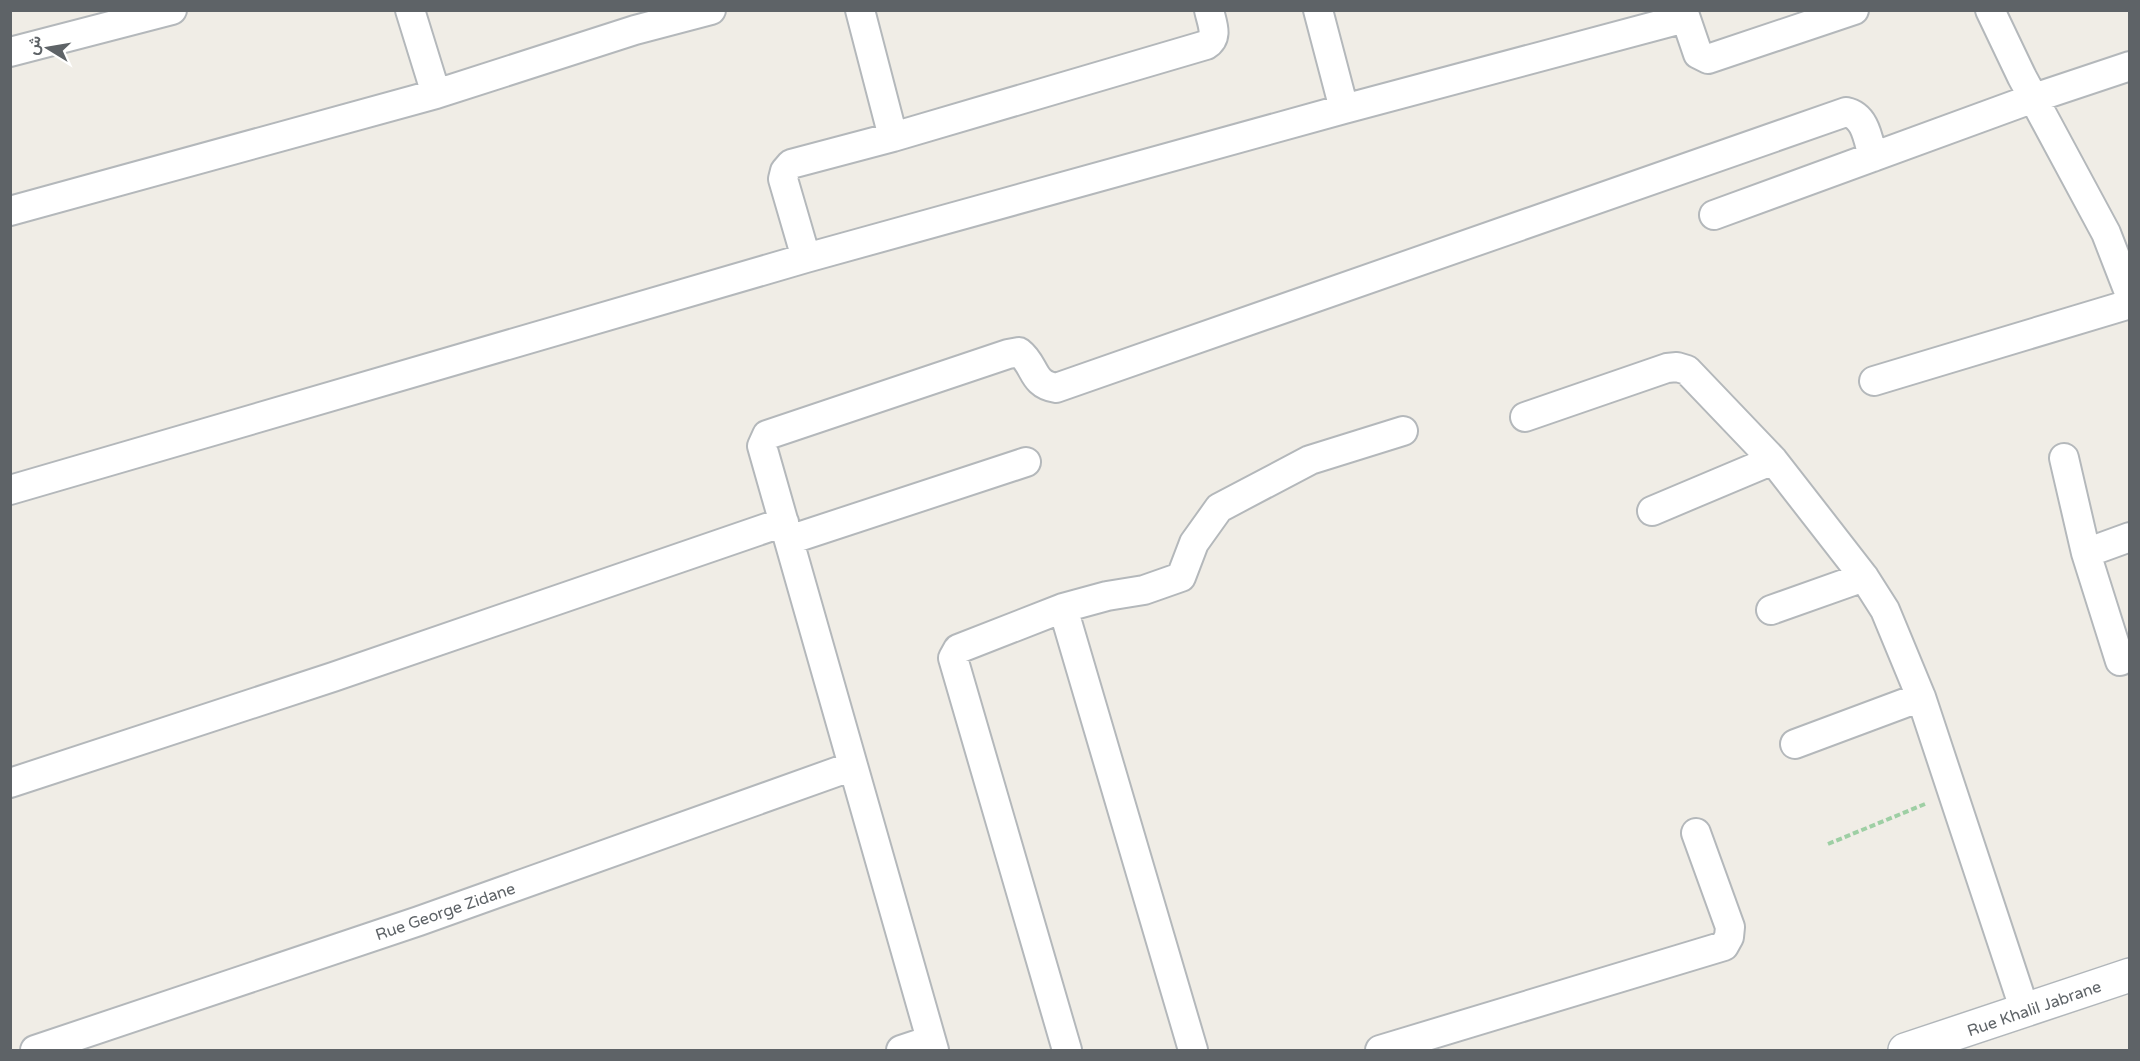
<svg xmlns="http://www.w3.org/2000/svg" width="2140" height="1061" font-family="'Varela Round',Vazirmatn,sans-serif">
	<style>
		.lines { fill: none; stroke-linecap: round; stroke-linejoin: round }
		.street-casing { stroke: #b4b8bb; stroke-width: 32 }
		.secondary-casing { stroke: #b2b7bb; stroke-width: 36 }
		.path { stroke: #9ecfa4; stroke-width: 4; stroke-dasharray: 6 3; stroke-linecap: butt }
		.street { stroke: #fff; stroke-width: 28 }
		.secondary { stroke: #fff; stroke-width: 33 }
		.labels { text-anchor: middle; stroke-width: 4.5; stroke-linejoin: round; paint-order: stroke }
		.street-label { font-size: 16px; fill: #5e6367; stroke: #fff }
	</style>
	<rect width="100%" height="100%" fill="#f0ede6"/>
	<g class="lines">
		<defs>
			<path id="street" d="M410,10L436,94
				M860,10L893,137
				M1318,10L1344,109
				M1683,10L1698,54L1708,59L1854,10
				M1990,10L2022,77L2106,233L2130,295
				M10,52L172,10
				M10,211L436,94L635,30L711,10
				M1714,215L2034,98L2130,66
				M806,258L783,179L785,171L791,164L893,137L1206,45C1219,37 1212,24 1209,10
				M1874,381L2130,304
				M1525,417L1667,368L1677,367L1687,370L1773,460L1864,577L1885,610L1921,697L2025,1011
				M2064,458L2086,553L2120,661
				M10,490L806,258L1344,109L1685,18
				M1652,511L1773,460
				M789,540L1026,462
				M2086,553L2130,537
				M1063,608L1193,1050
				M1771,610L1864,577
				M1795,744L1921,697
				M10,783L333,677L784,522
				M35,1050L419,921L853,766
				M901,1050L931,1040
				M934,1050L762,446L767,435L1008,354L1019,352C1036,365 1031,384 1056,388L1846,112C1866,116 1868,140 1873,157
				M1067,1050L953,658L958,649L1063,608L1107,596L1144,590L1181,577L1194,543L1219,508L1310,460L1403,431
				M1380,1050L1724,946L1729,937L1730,927L1696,833"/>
			<path id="secondary" d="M1905,1050L2130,975"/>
		</defs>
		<use href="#street" class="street-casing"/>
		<use href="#secondary" class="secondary-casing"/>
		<path class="path" d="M1828,844L1925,804"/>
		<use href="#street" class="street"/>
		<use href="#secondary" class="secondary"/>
	</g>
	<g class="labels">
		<g class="street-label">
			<text transform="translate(445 911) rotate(-19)" y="6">Rue George Zidane</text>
			<text transform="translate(2034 1008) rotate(-19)" y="6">Rue Khalil Jabrane</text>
		</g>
	</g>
	<rect width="2140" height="1061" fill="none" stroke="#5e6367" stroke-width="24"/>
	<g transform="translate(48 48) rotate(281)" stroke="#ffffff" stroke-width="4.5" paint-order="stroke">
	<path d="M0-4.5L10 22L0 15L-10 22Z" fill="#5e6367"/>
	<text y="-9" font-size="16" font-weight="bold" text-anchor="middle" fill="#5e6367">ش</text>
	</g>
</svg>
